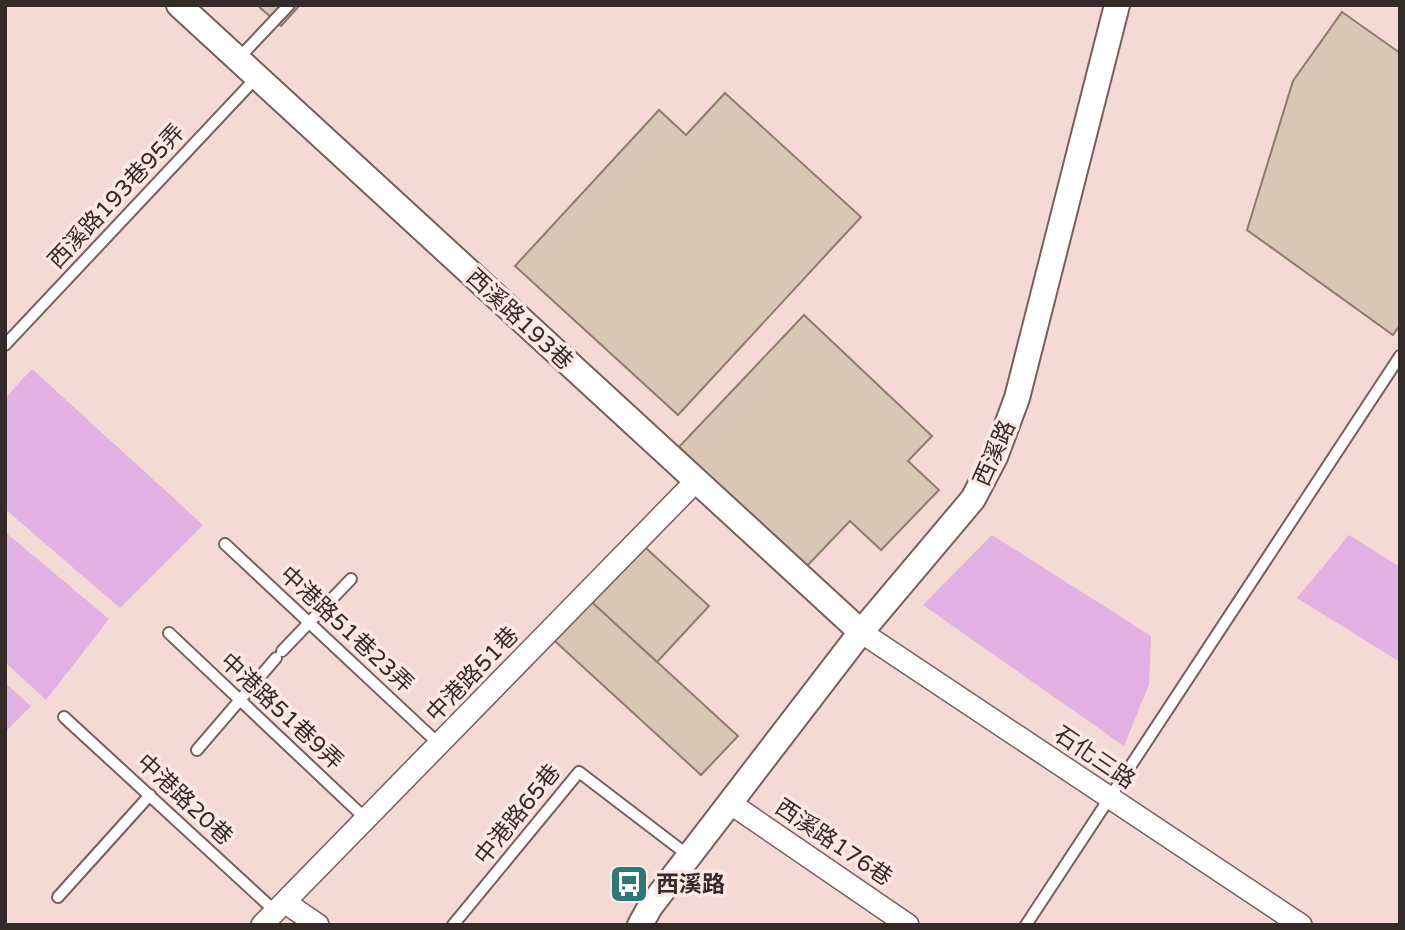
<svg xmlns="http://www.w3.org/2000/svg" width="1405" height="930" font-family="'Varela Round','Noto Sans TC',sans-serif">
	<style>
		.water { fill: #e0b1e2 }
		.building { fill: #d8c6b6; stroke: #8d7c6d; stroke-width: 2 }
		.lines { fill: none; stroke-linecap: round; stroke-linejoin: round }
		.service-casing { stroke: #77605c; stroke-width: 14 }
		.minor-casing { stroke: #77605c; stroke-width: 24 }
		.tertiary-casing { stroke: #77605c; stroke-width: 28 }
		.service { stroke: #fff; stroke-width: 10 }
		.minor { stroke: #fff; stroke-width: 21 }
		.tertiary { stroke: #fff; stroke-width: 24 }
		.labels { text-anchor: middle; stroke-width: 7; stroke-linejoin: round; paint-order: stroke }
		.street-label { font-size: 23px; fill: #342a28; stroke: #fde8e4 }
		.poi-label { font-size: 23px; font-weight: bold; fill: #342a28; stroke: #fde8e4; text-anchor: start }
	</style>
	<rect width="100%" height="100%" fill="#f4d9d4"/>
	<path class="water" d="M32,369L203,525L120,608L5,509V398Z
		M5,532L109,619L46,700L5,662Z
		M992,535L1151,636L1149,684L1124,746L923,605Z
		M1349,535L1400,567V662L1297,598Z
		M5,683L31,706L5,732Z"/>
	<path class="building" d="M257,5H300L281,26Z
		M1342,12L1400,53V325L1393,335L1247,230L1293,81Z
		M725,93L861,217L678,415L515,266L659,110L686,135Z
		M804,315L932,436L908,461L939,490L881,550L850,521L806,567L679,447Z
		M635,538L709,606L657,662L583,594Z
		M583,594L738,736L701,775L546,633Z"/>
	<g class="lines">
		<defs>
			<path id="service" d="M237,60L289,5
				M5,345L257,77
				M225,544L440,745
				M169,633L367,820
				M282,651L351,579
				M64,717L276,912
				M197,750L276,658
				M58,897L150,795
				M453,925L579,772L689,856
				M1026,925L1400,356"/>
			<path id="minor" d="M861,632L1301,925
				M730,803L908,925
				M286,903L318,925
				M262,925L696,481"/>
			<path id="tertiary" d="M179,5L861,632
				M640,925L650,907L861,632L973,499L995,457L1017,398L1117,5"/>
		</defs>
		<use href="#service" class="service-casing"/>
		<use href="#minor" class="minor-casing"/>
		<use href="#tertiary" class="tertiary-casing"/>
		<use href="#service" class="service"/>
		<use href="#minor" class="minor"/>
		<use href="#tertiary" class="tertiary"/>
	</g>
	<defs>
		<symbol id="bus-square" viewBox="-11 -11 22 22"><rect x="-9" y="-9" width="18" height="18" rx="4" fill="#2e7778" stroke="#fde8e4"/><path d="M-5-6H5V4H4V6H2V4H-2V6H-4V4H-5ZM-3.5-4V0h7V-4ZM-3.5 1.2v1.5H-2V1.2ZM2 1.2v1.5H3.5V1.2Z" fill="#fff"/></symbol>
	</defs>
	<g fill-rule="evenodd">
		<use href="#bus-square" x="607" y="862" width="44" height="44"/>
	</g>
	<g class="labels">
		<g class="street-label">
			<text transform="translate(116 196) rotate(-47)" y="8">西溪路193巷95弄</text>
			<text transform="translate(520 319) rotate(43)" y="8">西溪路193巷</text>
			<text transform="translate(994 453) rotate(-66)" y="8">西溪路</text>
			<text transform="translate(347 629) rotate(43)" y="8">中港路51巷23弄</text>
			<text transform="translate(472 674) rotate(-46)" y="8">中港路51巷</text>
			<text transform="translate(282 711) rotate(43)" y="8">中港路51巷9弄</text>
			<text transform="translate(1095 757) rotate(34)" y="8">石化三路</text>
			<text transform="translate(185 799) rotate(43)" y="8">中港路20巷</text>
			<text transform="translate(517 814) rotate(-51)" y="8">中港路65巷</text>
			<text transform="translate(834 842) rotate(34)" y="8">西溪路176巷</text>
		</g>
		<g class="poi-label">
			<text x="656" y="892">西溪路</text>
		</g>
	</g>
	<rect width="1405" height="930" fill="none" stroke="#342a28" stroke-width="14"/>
</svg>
